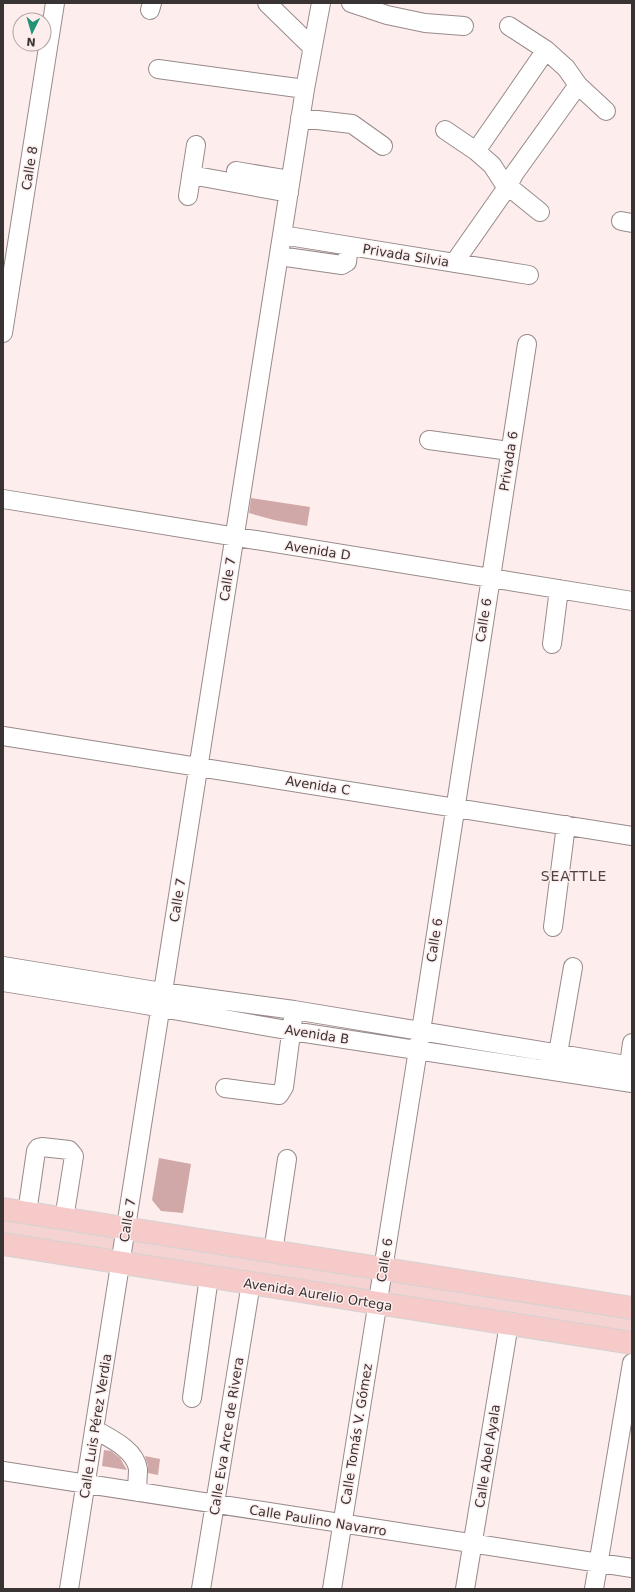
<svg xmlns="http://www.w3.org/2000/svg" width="635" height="1592" font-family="'DejaVu Sans',sans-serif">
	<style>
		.green { fill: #f4d3d2 }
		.building { fill: #d0a8a7 }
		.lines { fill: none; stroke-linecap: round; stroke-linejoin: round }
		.minor-casing { stroke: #988a8a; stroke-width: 20 }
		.major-casing { stroke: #d3d2d2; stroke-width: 24 }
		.minor { stroke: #fff; stroke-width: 18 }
		.major { stroke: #f7caca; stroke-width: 22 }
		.labels { text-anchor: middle; stroke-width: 3; stroke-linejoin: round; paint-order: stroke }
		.street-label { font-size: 13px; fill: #393333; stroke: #fdeeed }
		.neighbourhood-label { font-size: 14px; letter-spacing: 1px; fill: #4f4343; stroke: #fdeeed }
	</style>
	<rect width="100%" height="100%" fill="#fdeeed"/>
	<path class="green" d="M3,1210L124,1229L111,1257L3,1241Z
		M131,1234L376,1269L372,1293L138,1256L130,1251Z
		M386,1279L632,1308V1336L392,1296L388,1292Z"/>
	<path class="building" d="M251,498L310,507L307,526L274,520L249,513Z
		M159,1158L191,1164L183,1213L161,1211L152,1200Z
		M104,1450L111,1451L120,1458L127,1470L102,1466Z
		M145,1456L160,1459L158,1475L148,1473V1466Z"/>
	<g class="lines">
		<defs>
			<path id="minor" d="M267,3L312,47
				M351,3L387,15L425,23L464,26
				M150,10L152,3
				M509,26L546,50L566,68L578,85L606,111
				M158,69L305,89
				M300,118L352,124L383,146
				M445,130L476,151L492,165L503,182L540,212
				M476,151L546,50
				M236,171L290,180
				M191,175L289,193
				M188,196L196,145
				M621,221L632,223
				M282,235L529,275
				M279,256L342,265L347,262L349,246
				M454,263L508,186L514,174L578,85
				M3,333L55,3
				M429,440L510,451
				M3,499L632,601
				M552,644L559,589
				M3,736L632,836
				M553,927L566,825
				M3,966L162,992L294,1010L632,1066
				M3,982L134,1003L292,1031L632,1083
				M556,1065L573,967
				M629,1065L632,1043
				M225,1088L279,1095L284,1087L293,1018
				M27,1213L36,1151L38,1148L42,1147L69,1150L74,1156L64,1219
				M273,1252L287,1159
				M192,1398L209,1277
				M94,1429C109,1438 135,1449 138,1469C138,1476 137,1484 137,1492
				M3,1471L632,1568
				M69,1589L305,89L321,3
				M201,1589L251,1283
				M332,1589L421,1031L527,344
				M465,1589L509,1324
				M594,1589L632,1363"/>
			<path id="major" d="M3,1209L632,1308
				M3,1244L632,1343"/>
		</defs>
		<use href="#minor" class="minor-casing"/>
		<use href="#major" class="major-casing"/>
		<use href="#minor" class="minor"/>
		<use href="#major" class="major"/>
	</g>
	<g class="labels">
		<g class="street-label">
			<text transform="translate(29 168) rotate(-81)" y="5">Calle 8</text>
			<text transform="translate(406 255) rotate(9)" y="5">Privada Silvia</text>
			<text transform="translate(508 461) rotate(-81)" y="5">Privada 6</text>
			<text transform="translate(318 550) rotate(9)" y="5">Avenida D</text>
			<text transform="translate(227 579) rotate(-81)" y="5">Calle 7</text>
			<text transform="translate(483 620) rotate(-81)" y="5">Calle 6</text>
			<text transform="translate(318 785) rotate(9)" y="5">Avenida C</text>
			<text transform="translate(177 900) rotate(-81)" y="5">Calle 7</text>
			<text transform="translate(434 940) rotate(-81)" y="5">Calle 6</text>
			<text transform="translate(317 1034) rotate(9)" y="5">Avenida B</text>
			<text transform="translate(127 1220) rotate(-81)" y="5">Calle 7</text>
			<text transform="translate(384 1260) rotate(-81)" y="5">Calle 6</text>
			<text transform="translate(318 1294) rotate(9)" y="5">Avenida Aurelio Ortega</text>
			<text transform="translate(95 1426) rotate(-81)" y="5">Calle Luis Pérez Verdia</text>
			<text transform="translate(356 1434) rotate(-81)" y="5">Calle Tomás V. Gómez</text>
			<text transform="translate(226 1436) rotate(-81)" y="5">Calle Eva Arce de Rivera</text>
			<text transform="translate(487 1456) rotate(-81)" y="5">Calle Abel Ayala</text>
			<text transform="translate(318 1520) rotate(9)" y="5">Calle Paulino Navarro</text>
		</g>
		<g class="neighbourhood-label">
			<text x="574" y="881">SEATTLE</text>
		</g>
	</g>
	<rect width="635" height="1592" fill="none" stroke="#393333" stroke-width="8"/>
	<g transform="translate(32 32) rotate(185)"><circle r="19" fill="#fdeeed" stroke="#afa3a3"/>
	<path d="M0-3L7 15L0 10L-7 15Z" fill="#229274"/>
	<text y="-6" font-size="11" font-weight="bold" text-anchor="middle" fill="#393333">N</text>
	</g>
</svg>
